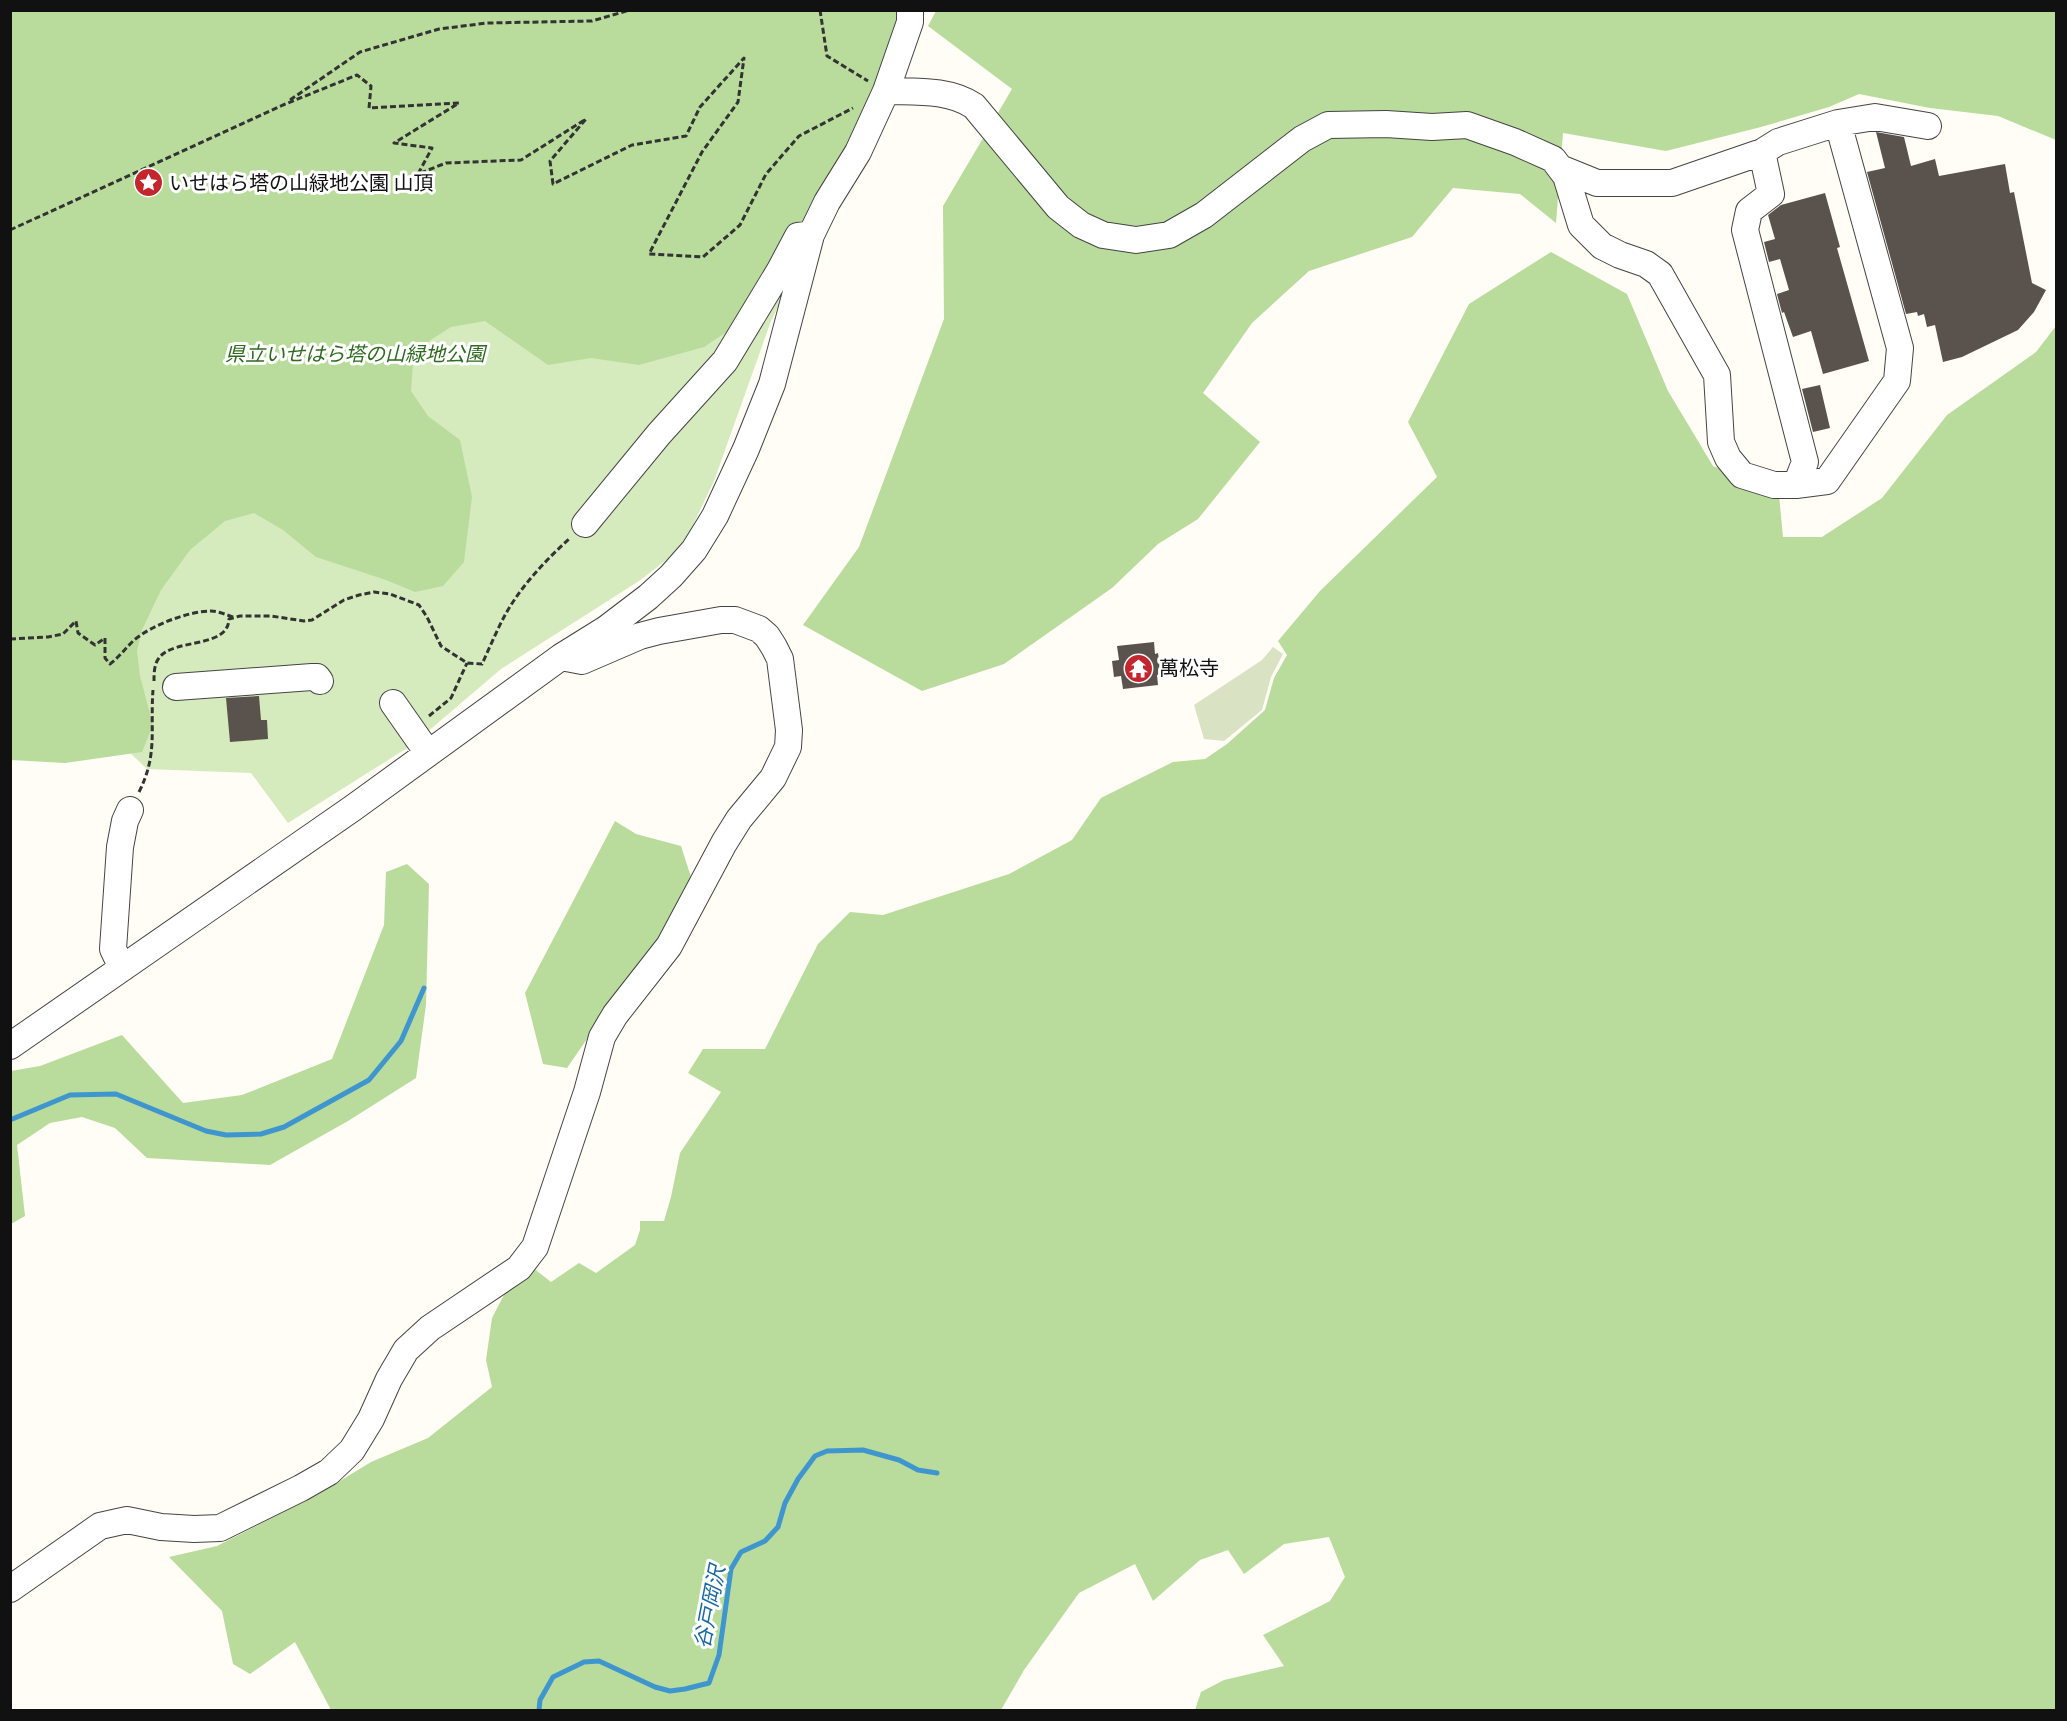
<svg xmlns="http://www.w3.org/2000/svg" width="2067" height="1721" font-family="'Zilla Slab','Noto Sans JP',serif">
	<style>
		.green { fill: #d5ebbd }
		.forest { fill: #b9dc9c }
		.cemetery { fill: #d9e3c4 }
		.lines { fill: none; stroke-linecap: round; stroke-linejoin: round }
		.stream { stroke: #3f96cf; stroke-width: 5 }
		.building { fill: #5a524d }
		.minor-casing { stroke: #444; stroke-width: 28 }
		.path { stroke: #333; stroke-width: 3; stroke-dasharray: 6 3; stroke-linecap: butt }
		.minor { stroke: #fff; stroke-width: 26 }
		.labels { text-anchor: middle; stroke-width: 6; stroke-linejoin: round; paint-order: stroke }
		.poi-label { font-size: 20px; fill: #111; stroke: #fff; text-anchor: start }
		.park-label { font-size: 20px; font-style: italic; fill: #2f6b1f; stroke: #fff }
		.water-label { font-size: 21px; font-style: italic; fill: #1768a6; stroke: #fff }
	</style>
	<rect width="100%" height="100%" fill="#fffdf5"/>
	<path class="green" d="M880,10L886,91L771,321L714,481L682,548L639,581L501,669L412,745L288,823L251,773L147,769L66,692L10,86Z"/>
	<path class="forest" d="M10,11H899L851,169L731,329L704,347L639,365L591,358L548,365L485,321L451,327L429,341L413,363L411,391L428,416L460,440L472,497L464,562L443,586L415,592L386,580L316,557L283,530L254,513L225,521L190,550L161,590L142,630L137,651L140,676L153,725L142,752L65,763L11,760Z
		M936,11H2056V140L1998,116L1930,108L1859,94L1829,107L1761,127L1666,151L1563,133L1556,223L1520,194L1453,188L1412,237L1309,271L1252,323L1203,393L1260,442L1198,519L1158,544L1112,588L1004,664L922,691L803,625L859,547L944,319L943,206L1012,89L928,26Z
		M1551,252L1627,294L1668,391L1713,466L1779,495L1783,537H1822L1882,498L1947,415L2036,352L2056,326V1710H1195L1201,1692L1224,1680L1284,1666L1263,1635L1330,1601L1345,1577L1329,1537L1284,1544L1244,1574L1228,1550L1200,1560L1153,1601L1135,1564L1079,1593L1024,1670L1001,1710H331L295,1642L250,1674L233,1664L222,1611L169,1557L217,1546L317,1495L371,1462L428,1438L492,1387L486,1360L492,1318L506,1291L532,1267L551,1282L579,1263L596,1273L635,1245L640,1230V1221H664L671,1197L680,1153L721,1092L688,1073L703,1049H765L818,944L850,912L883,915L1009,874L1072,840L1101,798L1173,762L1205,759L1227,744L1265,710L1274,678L1287,655L1278,641L1320,591L1437,477L1408,422L1469,304Z
		M615,821L636,834L681,846L693,883L669,932L616,997L567,1068L543,1064L525,993Z
		M407,864L429,884L426,1005L416,1078L348,1121L270,1165L147,1158L115,1128L82,1117L50,1123L17,1145L25,1216L11,1224V1071L40,1066L122,1035L183,1103L242,1095L332,1059L384,925L386,872Z"/>
	<path class="cemetery" d="M1273,647L1283,654L1271,677L1262,710L1224,741L1204,739L1194,705L1262,660Z"/>
	<g class="lines">
		<path class="stream" d="M10,1120L70,1095L116,1094L206,1131L226,1135L261,1134L284,1127L369,1080L401,1041L424,988
			M539,1710L540,1700L553,1677L584,1662L599,1661L655,1687L670,1691L685,1689L709,1683L719,1655L731,1569L741,1552L765,1541L778,1527L785,1503L798,1479L815,1456L827,1451L863,1450L899,1460L918,1470L937,1473"/>
	</g>
	<path class="building" d="M1876,132L1904,137L1911,166L1935,159L1939,176L2005,164L2010,193L2014,192L2032,283L2046,290L2034,312L2018,330L1962,357L1943,362L1935,325L1927,327L1924,314L1918,316L1917,312L1906,314L1867,172L1885,168Z
		M1825,193L1840,247L1837,248L1869,361L1823,374L1811,331L1793,337L1784,312L1782,313L1777,294L1789,290L1780,259L1769,262L1764,242L1775,239L1768,215L1781,205Z
		M1820,385L1830,428L1813,432L1802,389Z
		M1154,642L1155,654L1158,653L1161,674L1157,675L1158,685L1123,689L1121,676L1114,677L1112,661L1119,660L1117,646Z
		M259,696L261,720H267L268,739L230,742L226,698Z"/>
	<g class="lines">
		<defs>
			<path id="minor" d="M886,91C916,92 948,89 974,106L1058,207L1081,225L1103,235L1136,240L1169,235L1204,215L1302,139L1328,125L1386,124L1432,127L1467,125L1515,142L1553,159L1566,176L1581,225L1602,246L1620,255L1646,264L1660,274L1717,375L1721,442L1728,458L1742,475L1774,485H1796L1805,462L1745,230L1749,211L1771,194L1762,152
				M1560,168L1597,183H1672L1762,152L1778,142L1838,123L1875,117L1928,126
				M1796,485L1827,481L1897,381L1900,348L1838,123
				M585,524L659,434L725,361L780,270L798,236L806,235
				M176,687L312,677H317L320,681
				M393,703L428,753
				M122,968L113,949L120,847L125,821L130,810
				M10,1046L353,808L561,657L606,629L648,597L671,576L694,550L715,516L746,449L772,384L811,235L827,202L858,152L886,91L910,22V10
				M10,1589L100,1526L127,1520L161,1527L194,1529L220,1528L301,1488L329,1472L352,1450L371,1419L389,1379L406,1350L430,1328L519,1268L535,1247L587,1092L602,1037L615,1015L669,946L724,843L739,819L773,778L788,747L789,730L780,659L774,647L767,636L759,629L735,620H721L659,631L640,636L582,661L561,657"/>
		</defs>
		<use href="#minor" class="minor-casing"/>
		<path class="path" d="M820,10L827,56L868,81
			M290,100L360,52L439,29L487,23L592,21L630,10
			M10,230L283,105L357,75L371,86L369,108L459,103L394,143L432,148L418,174L446,163L521,160L586,119L550,161L553,184L632,145L686,136L700,107L744,58L738,102L702,152L649,254L703,257L740,225L766,174L799,136L853,108
			M10,639L48,637L63,634L76,621L78,633L95,645L105,638V658L110,664C119,657 125,649 133,641C150,626 188,611 211,611C218,611 227,615 233,617
			M154,681C154,674 154,664 159,658C173,638 228,649 229,619L240,616H271L304,621L312,620L344,600L359,595L374,592L390,594L419,605L427,617L441,646L467,663L482,664C489,649 496,632 504,617C520,587 545,561 570,538
			M429,716L451,698L467,663
			M139,792C158,754 150,731 153,690"/>
		<use href="#minor" class="minor"/>
	</g>
	<defs>
		<symbol id="sight-disc" viewBox="-11 -11 22 22"><circle r="9.5" fill="#c4262e" stroke="#fff"/><path d="M0-6L1.8-2.2L6-1.7L2.9 1.2L3.7 5.4L0 3.3L-3.7 5.4L-2.9 1.2L-6-1.7L-1.8-2.2Z" fill="#fff"/></symbol>
		<symbol id="temple-disc" viewBox="-11 -11 22 22"><circle r="9.5" fill="#c4262e" stroke="#fff"/><path d="M0-6L5-2H3V0L6.5 2.5H4V6H1.5V3h-3V6H-4V2.5H-6.5L-3 0V-2H-5Z" fill="#fff"/></symbol>
	</defs>
	<g fill-rule="evenodd">
		<use href="#sight-disc" x="132" y="166" width="33" height="33"/>
		<use href="#temple-disc" x="1122" y="652" width="33" height="33"/>
	</g>
	<g class="labels">
		<g class="poi-label">
			<text x="169" y="190">いせはら塔の山緑地公園 山頂</text>
			<text x="1159" y="675">萬松寺</text>
		</g>
		<g class="park-label">
			<text x="355" y="361">県立いせはら塔の山緑地公園</text>
		</g>
		<g class="water-label">
			<text transform="translate(710 1607) rotate(-79)" y="7">谷戸岡沢</text>
		</g>
	</g>
	<rect width="2067" height="1721" fill="none" stroke="#111111" stroke-width="24"/>
</svg>
